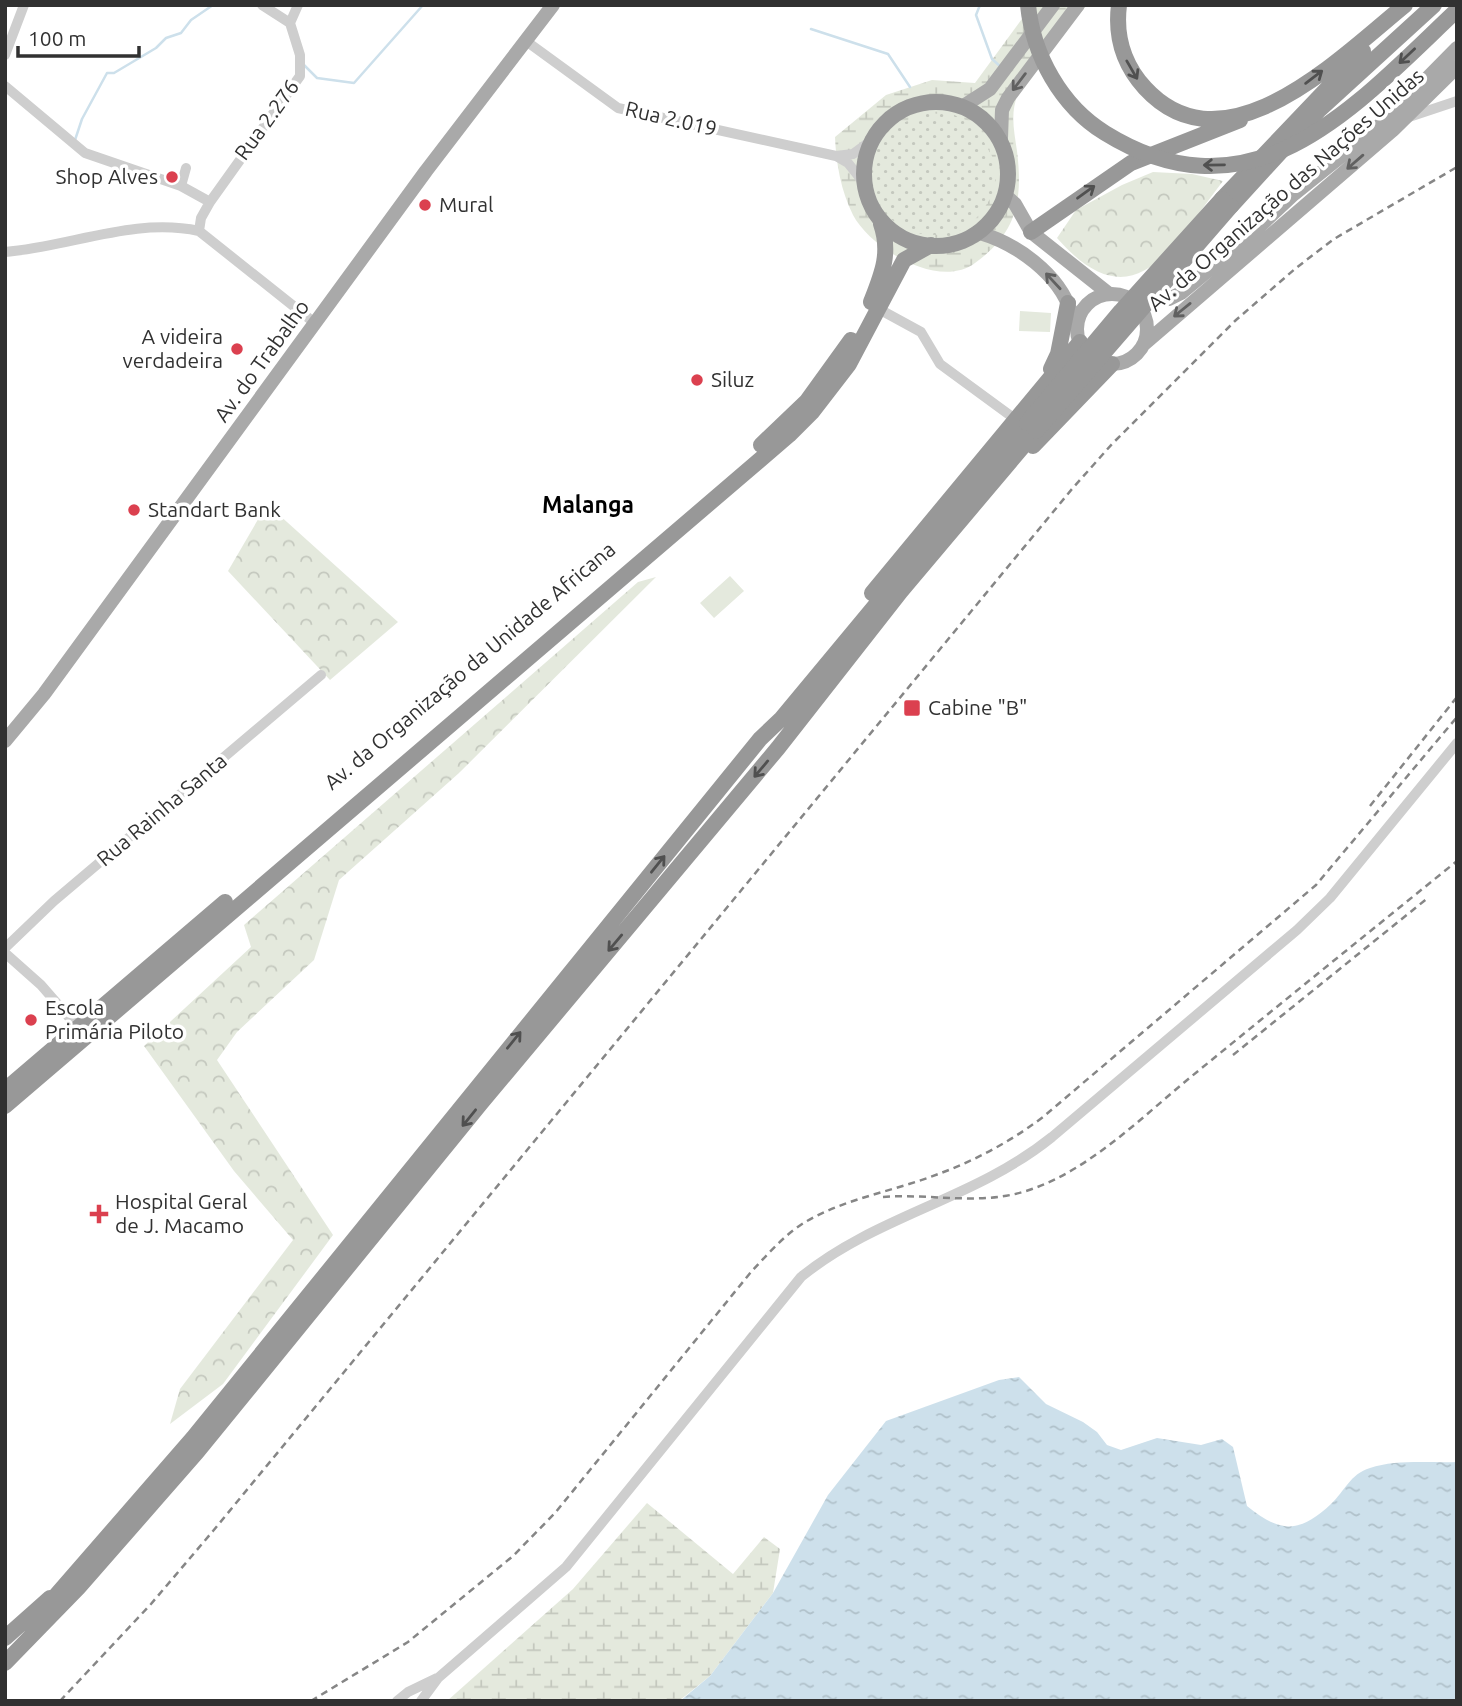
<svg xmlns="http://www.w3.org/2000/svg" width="1462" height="1706" font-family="Ubuntu,sans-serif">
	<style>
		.grass { fill: #e4e9dd }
		.forest { fill: url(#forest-crowns) }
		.wetland { fill: url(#wetland-marsh) }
		.park { fill: url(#park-dots) }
		.water { fill: url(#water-ripples) }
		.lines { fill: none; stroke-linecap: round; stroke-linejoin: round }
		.stream { stroke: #cde0eb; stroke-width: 2.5 }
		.minor { stroke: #cecece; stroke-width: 10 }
		.major { stroke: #a9a9a9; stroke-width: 14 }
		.highway { stroke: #989898; stroke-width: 16 }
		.rail { stroke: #868686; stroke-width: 2.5; stroke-dasharray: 7 5; stroke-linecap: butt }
		.highway-bridge { stroke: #989898; stroke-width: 16 }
		.oneway { stroke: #505050 }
		.oneway2 { stroke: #616161 }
		.poi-dot { fill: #db404f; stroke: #fff; stroke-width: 2.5 }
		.labels { text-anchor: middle; stroke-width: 7; stroke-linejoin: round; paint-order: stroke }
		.street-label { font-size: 21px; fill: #313131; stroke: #fff }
		.poi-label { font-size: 21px; fill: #313131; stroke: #fff; text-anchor: start }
		.neighbourhood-label { font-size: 23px; font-weight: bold; fill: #000; stroke: #fff }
	</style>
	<defs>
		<pattern id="forest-crowns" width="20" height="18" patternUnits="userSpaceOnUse" patternTransform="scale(1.75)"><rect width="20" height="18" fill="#e4e9dd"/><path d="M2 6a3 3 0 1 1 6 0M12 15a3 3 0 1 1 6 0" fill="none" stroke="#c4c8be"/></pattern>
		<pattern id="wetland-marsh" width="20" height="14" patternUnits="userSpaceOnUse" patternTransform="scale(1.75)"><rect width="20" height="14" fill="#e4e9dd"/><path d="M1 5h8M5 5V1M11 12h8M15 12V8" fill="none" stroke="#c4c8be"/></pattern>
		<pattern id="park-dots" width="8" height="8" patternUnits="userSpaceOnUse" patternTransform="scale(1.75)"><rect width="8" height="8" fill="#e4e9dd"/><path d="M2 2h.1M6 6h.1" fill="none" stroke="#c4c8be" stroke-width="1.8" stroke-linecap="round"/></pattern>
		<pattern id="water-ripples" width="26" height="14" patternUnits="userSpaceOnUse" patternTransform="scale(1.75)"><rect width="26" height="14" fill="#cde0eb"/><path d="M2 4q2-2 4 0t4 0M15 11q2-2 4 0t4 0" fill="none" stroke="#b0c1ca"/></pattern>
	</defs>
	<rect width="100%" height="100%" fill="#fff"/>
	<path class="grass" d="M1020,311L1051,313L1050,332L1019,331Z
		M730,576L744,591L714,618L700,603Z"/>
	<path class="forest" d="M1153,172L1192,174L1223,181C1174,244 1135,327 1057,238L1076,210L1122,185Z
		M267,504L398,622L330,680L228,571Z
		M656,577L459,773L339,880L314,960L237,1032L217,1060L333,1235L223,1384L170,1424L180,1389L293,1240L234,1171L144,1046L251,947L244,925L638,582Z"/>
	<path class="wetland" d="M1032,5H1087C1071,25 1026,74 1018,93C1010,114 1014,130 1017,151C1023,200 1017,233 975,263C939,290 871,249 853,215C841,191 836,163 835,137L886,95L932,80L975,83Z
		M647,1503L733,1574L764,1537L780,1549L773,1593L710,1676L679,1701H447L573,1589Z"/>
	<path class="park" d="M929,113L954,115L973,123L992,156L996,176L992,196L981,213L968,226L950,236L912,233L886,216L871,186L872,163L878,145L892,127Z"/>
	<path class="water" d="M1019,1377L1046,1404L1083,1422L1097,1432L1107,1445L1121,1450L1157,1438L1201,1445L1222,1439L1233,1447L1247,1506C1280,1533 1299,1534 1331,1504C1345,1491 1350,1474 1370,1468C1396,1459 1430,1463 1457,1462V1701H680L710,1676L773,1593L828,1495L886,1421L999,1380Z"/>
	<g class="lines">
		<path class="stream" d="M980,5L976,15L992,59L1001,67
			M811,29L888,54L910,87
			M304,65L317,78L354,83L423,5
			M75,140L82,119L107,73H114L156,48L166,38L181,33L191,20L213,5"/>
		<path class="minor" d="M262,5L290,23L300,55V76L210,202L201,218L199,231L316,324
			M290,23L298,5
			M526,41L618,108L836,156L848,163L864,183
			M5,55L24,5
			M5,86L85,153L181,186L210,202
			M1406,118L1457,101
			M836,156L853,154L872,140
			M181,186L186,168
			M5,252C70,247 134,217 199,231
			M877,308L921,332L940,364L1015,419
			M5,948L54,901L321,675
			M5,953L41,985L81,1031
			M397,1701L408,1692L437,1678
			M421,1701L438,1678L566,1567L801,1277C877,1215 974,1200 1052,1137L1297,930L1330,898L1457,743"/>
		<path class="major" d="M962,107L990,89L1053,5
			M1001,138L1002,110L1008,98L1078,5
			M1006,196L1015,204L1031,232L1108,293
			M980,233C1017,244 1059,274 1071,312
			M1077 329a35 35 0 1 1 70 0a35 35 0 1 1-70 0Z
			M1143,301L1169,299L1181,293L1246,239L1294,194L1386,120L1457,48
			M1143,345L1393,130L1457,67
			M5,741L44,694L426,171L553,5"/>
		<path class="highway" d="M1119,5C1115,37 1124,65 1145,88C1225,175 1341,57 1405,5
			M864 174a72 72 0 1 1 144 0a72 72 0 1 1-144 0Z
			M1222,199L1363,51
			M1231,206L1319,110L1434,5
			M1031,232L1131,163L1240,120
			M871,302C882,274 891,253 881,224
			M1051,369L1058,354L1068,303
			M761,445L807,401L851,340
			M1033,446L1112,364
			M872,593L1080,342
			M5,1090L225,902
			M5,1106L789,435L812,412L849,364L904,260L931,245
			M46,1607L193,1438L760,739L781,719L1027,423
			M5,1638L50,1598
			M5,1663L78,1588L197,1452L481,1103L778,748L901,591L1036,431"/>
		<path class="rail" d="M1370,806L1457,697
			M1233,1055L1429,897
			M883,1197C933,1193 983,1207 1032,1189C1092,1168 1143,1116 1192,1076C1280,1004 1368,933 1457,861
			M60,1701L151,1604L213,1531L1072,489L1112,444L1236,320L1296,268L1334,239L1457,167
			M311,1701L408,1642L513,1556L555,1513L751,1272C768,1254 786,1233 807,1221C838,1203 874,1195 909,1184C958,1169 1002,1148 1043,1117L1316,885L1457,717"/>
		<path class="highway-bridge" d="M1028,5C1033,55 1061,106 1105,133C1254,225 1355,106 1457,10
			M1027,423L1121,311L1222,199
			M1036,431L1231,206"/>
	</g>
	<defs><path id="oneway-shaft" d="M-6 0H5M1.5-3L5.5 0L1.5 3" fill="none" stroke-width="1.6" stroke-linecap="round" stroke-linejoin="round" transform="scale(1.75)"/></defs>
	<g class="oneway">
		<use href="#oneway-shaft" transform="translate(1407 56) rotate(137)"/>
		<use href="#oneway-shaft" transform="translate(1132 70) rotate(60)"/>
		<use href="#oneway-shaft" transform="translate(1314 77) rotate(-37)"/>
		<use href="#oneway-shaft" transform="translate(1214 165) rotate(179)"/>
		<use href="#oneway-shaft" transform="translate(1086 192) rotate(-36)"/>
		<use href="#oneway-shaft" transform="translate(761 769) rotate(130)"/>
		<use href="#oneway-shaft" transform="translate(658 864) rotate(-51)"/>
		<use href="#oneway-shaft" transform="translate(615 943) rotate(130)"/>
		<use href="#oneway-shaft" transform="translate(514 1040) rotate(-51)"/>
		<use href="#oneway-shaft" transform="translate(469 1118) rotate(129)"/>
	</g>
	<g class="oneway2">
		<use href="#oneway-shaft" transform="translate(1019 82) rotate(127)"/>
		<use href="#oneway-shaft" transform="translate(1355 162) rotate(139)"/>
		<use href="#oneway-shaft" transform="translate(1053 281) rotate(-133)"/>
		<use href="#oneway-shaft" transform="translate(1182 310) rotate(141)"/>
	</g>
	<g class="poi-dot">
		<circle cx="172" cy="177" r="7"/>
		<circle cx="425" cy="205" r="7"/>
		<circle cx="237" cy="349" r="7"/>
		<circle cx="697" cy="380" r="7"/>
		<circle cx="134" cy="510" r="7"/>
		<rect x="903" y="699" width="18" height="18" rx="3.5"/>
		<circle cx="31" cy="1020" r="7"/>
		<path d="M95.5 1203.5h7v7h7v7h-7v7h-7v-7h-7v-7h7z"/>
	</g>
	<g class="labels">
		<g class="street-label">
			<text transform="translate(671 119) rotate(13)" y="7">Rua 2.019</text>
			<text transform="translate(267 120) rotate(-54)" y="7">Rua 2.276</text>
			<text transform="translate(1286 190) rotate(-41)" y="7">Av. da Organização das Nações Unidas</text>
			<text transform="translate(262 361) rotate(-54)" y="7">Av. do Trabalho</text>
			<text transform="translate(470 666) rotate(-40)" y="7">Av. da Organização da Unidade Africana</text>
			<text transform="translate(162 810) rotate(-40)" y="7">Rua Rainha Santa</text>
		</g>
		<g class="poi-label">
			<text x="158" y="184" text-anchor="end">Shop Alves</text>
			<text x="439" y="212">Mural</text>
			<text x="223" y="344" text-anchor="end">A videira<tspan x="223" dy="24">verdadeira</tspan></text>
			<text x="711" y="387">Siluz</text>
			<text x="148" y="517">Standart Bank</text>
			<text x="928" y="715">Cabine "B"</text>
			<text x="45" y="1015">Escola<tspan x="45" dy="24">Primária Piloto</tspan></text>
			<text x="115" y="1209">Hospital Geral<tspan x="115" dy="24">de J. Macamo</tspan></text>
		</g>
		<g class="neighbourhood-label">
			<text x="588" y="513">Malanga</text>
		</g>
	</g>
	<rect width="1462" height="1706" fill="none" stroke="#313131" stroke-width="14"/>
	<path d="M18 46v10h121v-10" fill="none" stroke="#313131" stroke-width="3.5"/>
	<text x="28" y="46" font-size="21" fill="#313131" stroke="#ffffff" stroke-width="5" paint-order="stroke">100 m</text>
</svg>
